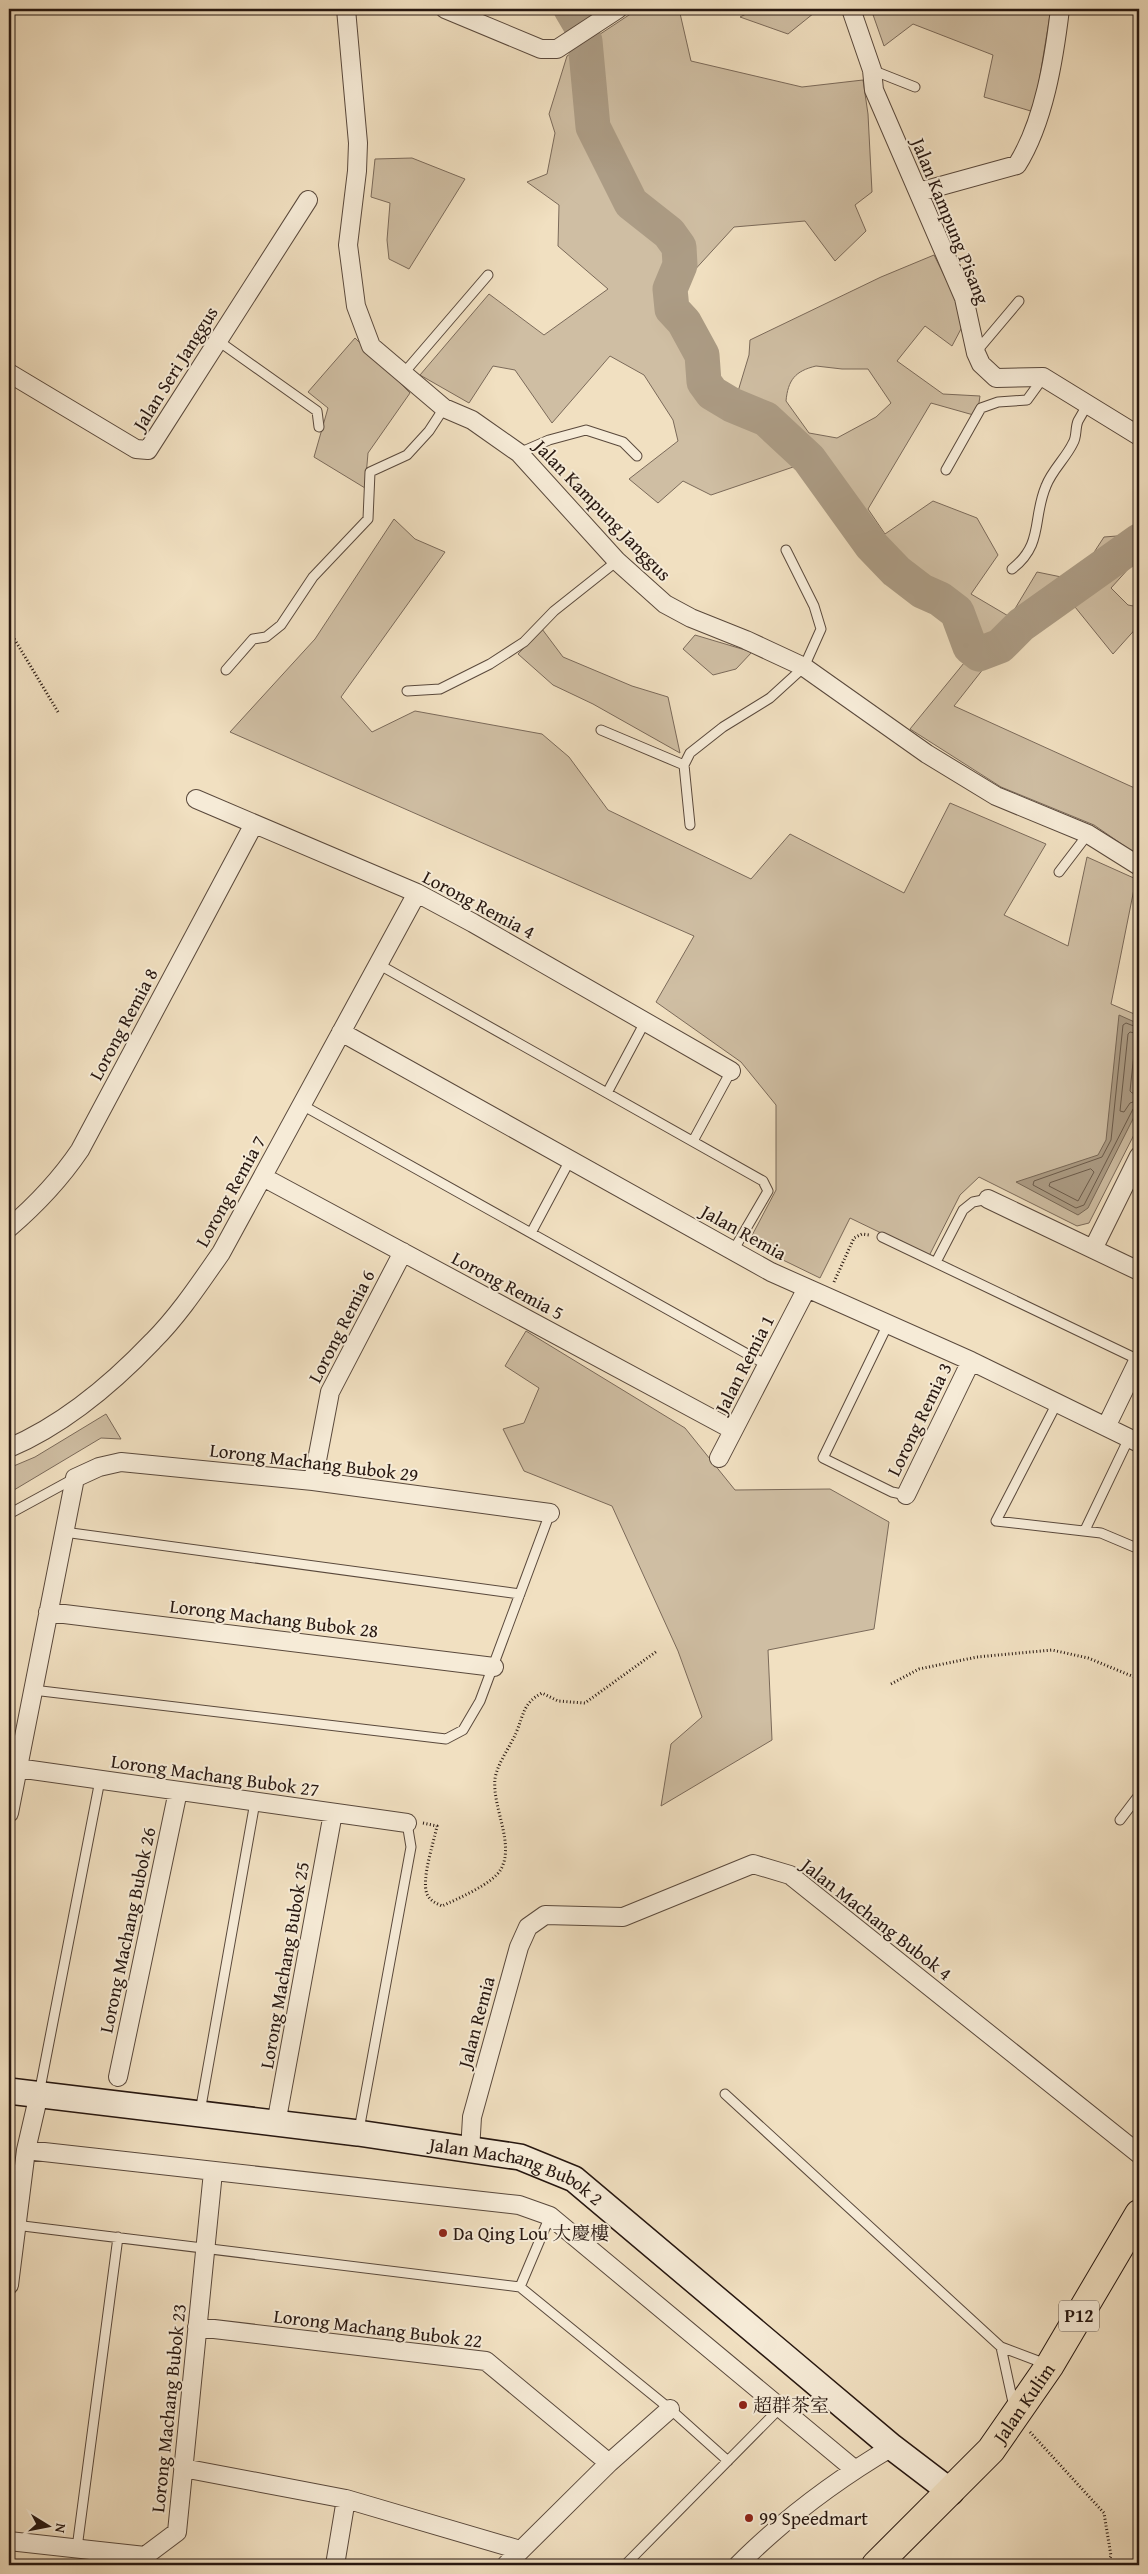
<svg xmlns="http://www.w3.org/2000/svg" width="1148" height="2574" font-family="'Gentium Book Plus','Noto Serif SC',serif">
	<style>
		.green { fill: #cfbea3; stroke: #7b6a5a; fill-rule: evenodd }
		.water { fill: #ac9c85; stroke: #776756 }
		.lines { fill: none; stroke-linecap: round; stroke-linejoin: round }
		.shore { stroke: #6a5a4a; stroke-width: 1 }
		.river { stroke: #ac9c85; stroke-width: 35 }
		.lane-casing { stroke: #5a493c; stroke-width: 11 }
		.street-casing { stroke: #5a493c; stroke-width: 20 }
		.secondary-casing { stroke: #271710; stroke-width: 28 }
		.primary-casing { stroke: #271710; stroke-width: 30 }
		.path { stroke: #271710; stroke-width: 3; stroke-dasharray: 1 2.5; stroke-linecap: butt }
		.lane { stroke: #f6ebd7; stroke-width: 9 }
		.street { stroke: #f6ebd7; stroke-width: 18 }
		.secondary { stroke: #f6ebd7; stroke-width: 25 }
		.primary { stroke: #f1e0c1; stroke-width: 28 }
		.poi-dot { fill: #8f2418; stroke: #f6ebd7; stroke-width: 2 }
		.labels { text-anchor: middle; stroke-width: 4; stroke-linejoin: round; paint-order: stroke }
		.shield { fill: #f6ebd7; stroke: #65574c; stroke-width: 1 }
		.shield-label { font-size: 18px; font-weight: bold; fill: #271710 }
		.street-label { font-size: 19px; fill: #271710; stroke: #f6ebd7 }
		.poi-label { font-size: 19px; fill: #271710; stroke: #f6ebd7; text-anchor: start }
	</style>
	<rect width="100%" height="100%" fill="#f1e0c1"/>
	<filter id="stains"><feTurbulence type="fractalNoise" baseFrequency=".004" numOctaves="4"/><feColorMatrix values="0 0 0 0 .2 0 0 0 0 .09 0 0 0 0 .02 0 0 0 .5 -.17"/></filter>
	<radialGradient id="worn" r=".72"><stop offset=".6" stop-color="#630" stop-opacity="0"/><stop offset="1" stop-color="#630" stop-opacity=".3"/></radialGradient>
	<path class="green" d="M638,9H679L691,61L802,87L863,80L868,114L872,192L855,205L866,231L835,261L805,221L734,227L680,286V305L708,353L710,377L719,390L736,398L749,355L750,340L881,277L934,255L958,303L962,327L952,346L925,326L897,361L943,394L980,396L977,416L931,403L868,509L885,534L933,501L977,518L998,555L971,594L1010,617L1037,572L1076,580L1104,537L1117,536L1139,527V557L1111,588L1128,605L1139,607V625L1113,654L1071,602L991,659L954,706L1139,790V856L1094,825L1001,787L910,729L964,663L945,622L870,564L830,505L799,465L711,495L683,481L658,503L629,479L678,441L673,420L644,375L610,356L552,423L515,370L493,366L469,403L420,375L489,294L544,335L608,289L558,246L559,205L527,182L547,174L555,133L549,114L567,56ZM816,366L842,369H868L891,403L876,417L837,438L809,433L786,401C788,380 795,371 816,366Z
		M756,9H819L788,34L740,17Z
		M871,9H1051L1034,112L984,97L993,55L913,24L884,46Z
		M412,158L465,179L409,269L389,259L387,240L390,203L371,197L375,159Z
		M355,338L410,393L368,453L365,488L314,457L328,408L308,392Z
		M394,519L415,539L445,552L341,697L372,732L415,711L542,734L569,757L608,810L751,879L790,834L904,893L950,803L1046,844L1004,915L1068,946L1087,857L1136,879L1111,1004L1139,1016V1125L1089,1223L1077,1226L979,1177L960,1195L929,1256L850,1218L820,1278L748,1243L776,1190V1105L741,1062L656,1002L694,936L230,732L315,639Z
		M542,629L563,657L632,686L668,697L680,753L593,704L553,685L518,654Z
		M695,635L752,652L736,669L713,675L683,649Z
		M526,1331L685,1428L735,1490L830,1489L889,1522L874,1629L768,1650L772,1740L661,1806L671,1744L702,1717L678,1651L612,1506L524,1471L503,1429L524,1423L539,1388L505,1366Z
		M106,1414L121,1439L101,1438L9,1493V1468L35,1457Z
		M9,2559L51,2565H9Z"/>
	<path class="water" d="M1119,1015L1139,1024V1107L1088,1208L1078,1215L1016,1182L1098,1155L1106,1140Z"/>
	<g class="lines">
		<path class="shore" d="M1139,1028L1126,1023L1123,1025L1111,1140L1102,1157L1034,1181L1033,1185L1076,1208L1084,1205L1133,1109L1139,1106
			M1139,1034L1130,1032L1128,1034L1120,1111L1124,1112L1130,1103L1139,1100
			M1139,1042L1135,1044L1130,1091L1132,1093H1139
			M1091,1169L1094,1172L1078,1201L1049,1186L1050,1183Z"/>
		<path class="river" d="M571,9L581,26
			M585,41L593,127L631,203L669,233L679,247L680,265L670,289L672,309L684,322L702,355L704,382L712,393L732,405L766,419L809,459L871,545L896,571L922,591L940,599L957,612L970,647L979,654L1000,646L1021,625L1139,541"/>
		<defs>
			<path id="lane" d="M872,70L915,87
				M217,340L317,411L319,427
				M976,352L1019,301
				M403,374L488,275
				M519,453L549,440L586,430L623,442L637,456
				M946,470L981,408L998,402L1027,400L1043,378
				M1012,569C1044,544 1032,519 1046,486C1052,470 1066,458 1073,443C1077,437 1075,428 1078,421C1081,415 1085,409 1089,404
				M226,670L253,639L266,637L281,625L313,577L368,519L370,472L407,455L429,431L444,408
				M407,691L440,689L490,664L524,642L554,611L617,561
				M601,730L684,765
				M690,825L684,765L690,753L723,727L770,698L804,667L821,629L814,606L786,550
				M1059,872L1088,834
				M378,964L763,1181L768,1191L733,1251
				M607,1093L645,1022
				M302,1105L767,1365
				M693,1141L731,1071
				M1128,1179L1139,1184
				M531,1233L570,1160
				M882,1237L1139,1360
				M936,1262L963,1210L973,1202L988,1199
				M888,1324L823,1458L892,1492L906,1495
				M1057,1403L996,1521L1101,1533L1139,1549
				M9,1514L75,1478
				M1085,1530L1129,1438
				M64,1532L520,1594
				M33,1690L446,1739L463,1730L480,1701L550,1513
				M1120,1820L1139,1795
				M39,2094L100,1780
				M725,2094L1001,2347L1046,2364
				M200,2112L255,1802
				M359,2130L411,1847L407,1823
				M15,2225L520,2287L670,2409L728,2461
				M520,2287L550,2216
				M1001,2347L1014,2407
				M77,2548L118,2237
				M625,2565L781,2407"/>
			<path id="street" d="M346,9L358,143L357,171L348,245L356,306L371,346L444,408L472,420L519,453L617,561L665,604L691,618L746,640L804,667L927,754L996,796L1088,834L1139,866
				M445,9L541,49H557L618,9
				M851,9L872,70L874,90L964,298L976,353L981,364L996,378L1043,377L1139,436
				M919,192L1017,165C1044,122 1054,59 1060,9
				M9,373L136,449L148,450L308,200
				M196,799L417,893L473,923L731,1071
				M341,1032L771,1272L971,1361L1139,1443
				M263,1177L733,1430
				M988,1199L1139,1271
				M9,1228C37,1204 59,1181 80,1150L254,824
				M1093,1249L1139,1156
				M1106,1427L1139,1359
				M9,1448C63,1425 113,1383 153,1341C179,1315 200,1283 221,1253L417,893
				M719,1458L807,1288
				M313,1481L330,1392L403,1252
				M906,1495L971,1361
				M48,1612L494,1667
				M17,1768L407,1823
				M9,1813L75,1478L99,1467L121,1462L313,1481L550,1513
				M118,2077L178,1791
				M276,2124L333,1813
				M26,2150L519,2205L550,2216L854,2469
				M470,2151L472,2117L519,1947L528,1927L545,1915L623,1917L753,1864L790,1875L1139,2154
				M9,2285L26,2150L39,2094
				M197,2327L486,2361L609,2463
				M183,2468L346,2499L520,2550
				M9,2541L145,2556L177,2532L213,2172
				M335,2565L346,2499
				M506,2565L609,2463L670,2409
				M738,2565C784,2519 836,2480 892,2447"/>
			<g id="secondary">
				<path id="s1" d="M9,2091L358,2133L520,2157L574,2179L892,2447L951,2492"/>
			</g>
			<g id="primary">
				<path id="s2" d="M876,2565L991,2450L1050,2365L1139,2214"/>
			</g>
		</defs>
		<use href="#lane" class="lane-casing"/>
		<use href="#street" class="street-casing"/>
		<use href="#secondary" class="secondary-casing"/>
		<use href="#primary" class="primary-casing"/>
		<path class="path" d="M9,630L58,712
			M834,1282L854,1238L862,1234L869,1235
			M891,1684L919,1669L977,1657L1052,1650L1088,1658L1139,1679
			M423,1823L437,1826C434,1842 421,1879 427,1894C430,1901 436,1903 442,1906C457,1899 493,1884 501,1869C515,1844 492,1807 495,1779C497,1764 510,1747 516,1733C524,1714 523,1703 542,1693L558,1701L585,1703L657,1651
			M1030,2432L1104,2513L1111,2556L1106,2565"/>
		<use href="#lane" class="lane"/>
		<use href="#street" class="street"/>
		<use href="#secondary" class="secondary"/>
		<use href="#primary" class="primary"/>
	</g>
	<g class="poi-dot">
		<circle cx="443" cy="2233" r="5"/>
		<circle cx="743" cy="2405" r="5"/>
		<circle cx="749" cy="2518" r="5"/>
	</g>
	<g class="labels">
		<rect class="shield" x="1059" y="2300.5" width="40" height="31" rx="4"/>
		<g class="shield-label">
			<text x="1079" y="2322">P12</text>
		</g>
		<g class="street-label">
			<text transform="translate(951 221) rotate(68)" y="7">Jalan Kampung Pisang</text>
			<text transform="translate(175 368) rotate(-58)" y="7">Jalan Seri Janggus</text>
			<text transform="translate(603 510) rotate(46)" y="7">Jalan Kampung Janggus</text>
			<text transform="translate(479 904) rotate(28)" y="7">Lorong Remia 4</text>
			<text transform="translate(123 1024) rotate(-62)" y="7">Lorong Remia 8</text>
			<text transform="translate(230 1191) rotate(-61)" y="7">Lorong Remia 7</text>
			<text transform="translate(744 1232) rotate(29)" y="7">Jalan Remia</text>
			<text transform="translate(508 1285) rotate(28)" y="7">Lorong Remia 5</text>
			<text transform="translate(341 1326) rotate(-63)" y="7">Lorong Remia 6</text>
			<text transform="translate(744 1364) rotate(-63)" y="7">Jalan Remia 1</text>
			<text transform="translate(919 1419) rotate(-64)" y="7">Lorong Remia 3</text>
			<text transform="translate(314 1462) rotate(7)" y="7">Lorong Machang Bubok 29</text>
			<text transform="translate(274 1618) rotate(7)" y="7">Lorong Machang Bubok 28</text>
			<text transform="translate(215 1775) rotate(8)" y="7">Lorong Machang Bubok 27</text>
			<text transform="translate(877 1919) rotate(38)" y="7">Jalan Machang Bubok 4</text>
			<text transform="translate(127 1930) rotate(-78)" y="7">Lorong Machang Bubok 26</text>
			<text transform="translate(284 1965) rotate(-80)" y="7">Lorong Machang Bubok 25</text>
			<text transform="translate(476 2022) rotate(-75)" y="7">Jalan Remia</text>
			<text dy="7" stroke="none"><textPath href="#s1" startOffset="516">Jalan Machang Bubok 2</textPath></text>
			<text transform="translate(378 2328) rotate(7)" y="7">Lorong Machang Bubok 22</text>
			<text dy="7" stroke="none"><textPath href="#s2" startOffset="220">Jalan Kulim</textPath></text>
			<text transform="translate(168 2408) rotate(-84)" y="7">Lorong Machang Bubok 23</text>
		</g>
		<g class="poi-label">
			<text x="453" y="2240">Da Qing Lou 大慶樓</text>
			<text x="753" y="2412">超群茶室</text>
			<text x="759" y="2525">99 Speedmart</text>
		</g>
	</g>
	<rect width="1148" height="2574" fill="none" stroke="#f1e0c1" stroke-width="30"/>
	<rect x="10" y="10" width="1128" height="2554" fill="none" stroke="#271710" stroke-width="2.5"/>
	<rect x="15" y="15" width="1118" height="2544" fill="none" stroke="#271710"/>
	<g transform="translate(48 2526) rotate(100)" stroke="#f6ebd7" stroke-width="4" paint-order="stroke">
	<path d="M0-4L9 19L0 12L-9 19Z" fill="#271710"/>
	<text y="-8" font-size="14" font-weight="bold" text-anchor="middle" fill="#271710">N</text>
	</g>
	<rect width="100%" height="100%" filter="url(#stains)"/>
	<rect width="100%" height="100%" fill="url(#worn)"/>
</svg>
